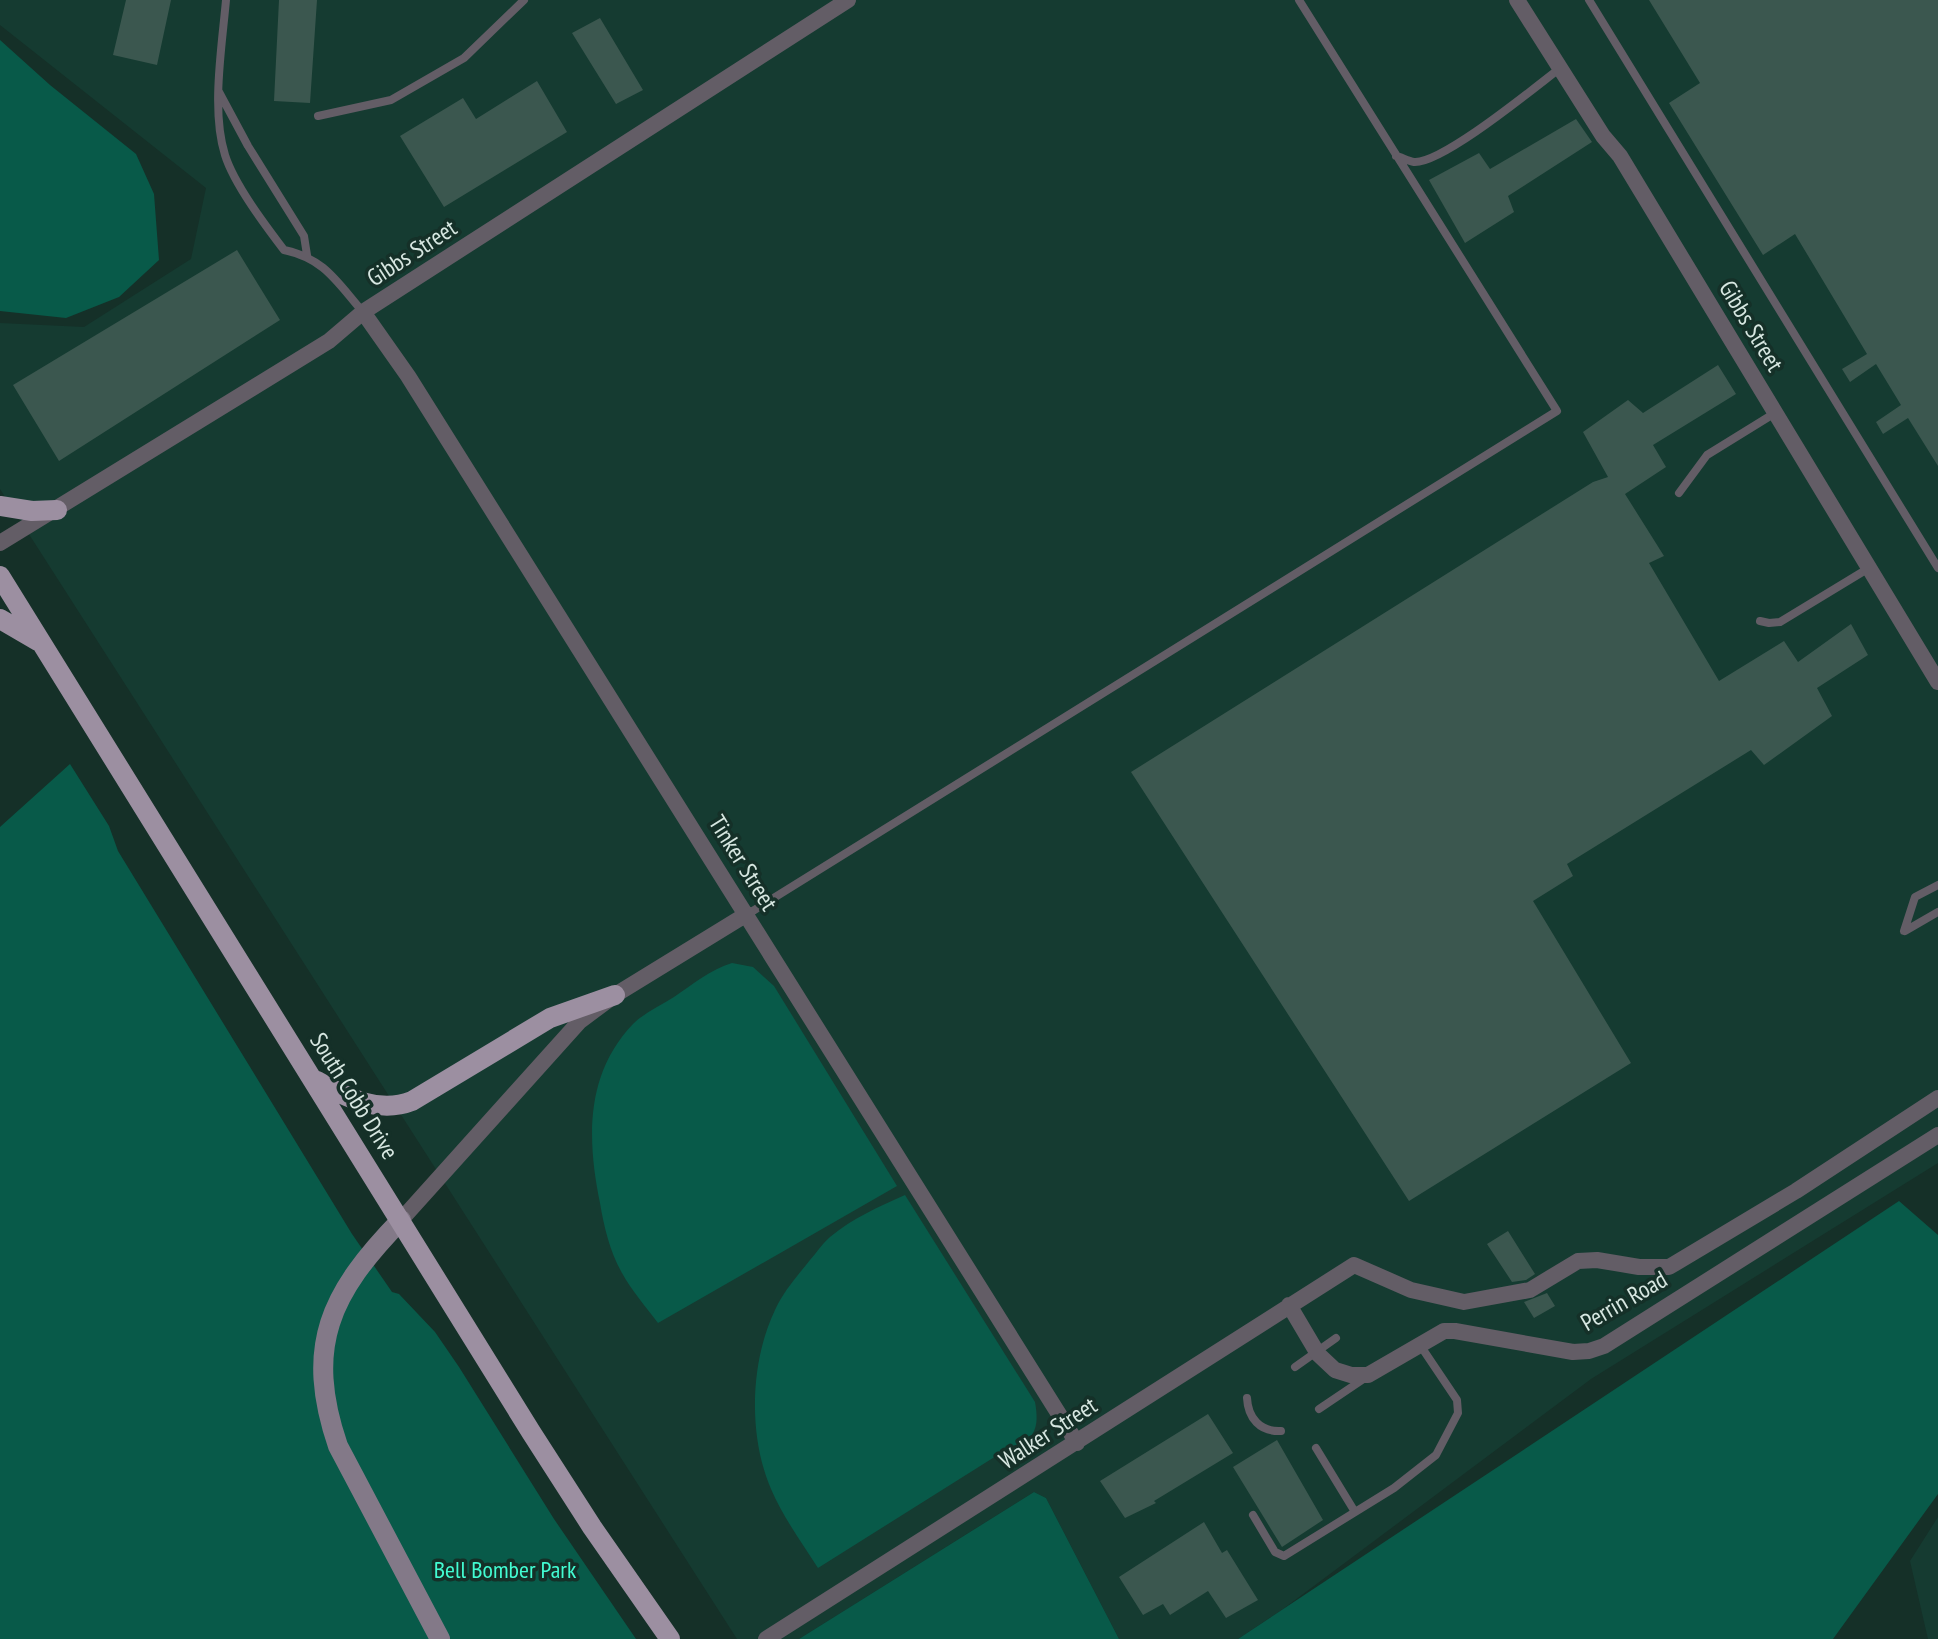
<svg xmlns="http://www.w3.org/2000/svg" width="1938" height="1639" font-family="'PT Sans Narrow',sans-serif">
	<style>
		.built { fill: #153b31 }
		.green { fill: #085a49 }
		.building { fill: #3b574f }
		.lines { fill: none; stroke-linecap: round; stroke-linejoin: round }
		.lane { stroke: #635d66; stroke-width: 8 }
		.street { stroke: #635d66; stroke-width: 16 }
		.secondary { stroke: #837988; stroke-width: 20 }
		.primary { stroke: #9c8fa1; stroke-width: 20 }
		.labels { text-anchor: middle; stroke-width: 7; stroke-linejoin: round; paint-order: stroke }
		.street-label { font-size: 24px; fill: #d7e7e1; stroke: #153028 }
		.park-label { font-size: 24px; fill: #42fcd2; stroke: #153028 }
	</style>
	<rect width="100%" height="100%" fill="#153028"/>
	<path class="built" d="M0,0H1938V1163L1591,1379L1283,1609L1238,1639H1119L1046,1498L1034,1492L799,1639H737L0,489V323L84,327L191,259L206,188L0,25Z
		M1938,1517V1639H1928L1910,1561Z"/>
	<path class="green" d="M0,40L50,85L136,154L154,194L159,260L119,297L66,318L0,311Z
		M70,764L109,826L118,851L352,1234L392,1292L399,1294L435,1332L459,1367L554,1519L636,1639H0V827Z
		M732,963L753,967L774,986L897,1186L658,1323C646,1307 632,1291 622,1273C610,1252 604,1227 600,1203C587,1140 585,1074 633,1024C644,1013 661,1005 674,997C692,985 711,969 732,963Z
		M905,1195L1035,1402C1039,1424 1037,1440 1012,1446L818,1568C802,1543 783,1517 771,1489C748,1436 750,1362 775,1310C783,1292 798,1275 810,1260C817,1252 823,1243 830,1237C853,1218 878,1207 905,1195Z
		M1899,1201L1938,1235V1494L1833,1639H1238Z
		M1034,1492L1046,1498L1119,1639H799Z"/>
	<path class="building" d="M126,0H171L157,65L113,55Z
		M279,0H317L310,103L274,101Z
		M1649,0H1938V466L1908,418L1883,434L1876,422L1901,405L1876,364L1850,382L1842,369L1867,354L1795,234L1763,255L1669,103L1700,83Z
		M600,18L643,90L616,104L572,33Z
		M537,81L567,132L444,207L400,136L463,98L476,119Z
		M1576,119L1592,142L1508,196L1514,212L1465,243L1429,180L1479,153L1490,169Z
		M237,250L280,320L59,461L13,385Z
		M1718,365L1736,394L1653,445L1666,467L1625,494L1664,556L1649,563L1719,681L1784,641L1798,662L1851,624L1868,655L1817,688L1832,716L1764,765L1751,750L1567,864L1573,876L1533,901L1631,1063L1409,1201L1131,772L1593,482L1608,477L1583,432L1628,400L1643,413Z
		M1508,1231L1535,1274L1526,1280L1512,1282L1487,1244Z
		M1547,1293L1555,1306L1534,1318L1524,1302Z
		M1208,1414L1233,1453L1154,1501L1156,1503L1125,1518L1100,1481Z
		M1277,1440L1323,1520L1282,1547L1233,1467Z
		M1204,1522L1222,1553L1227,1550L1258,1600L1226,1618L1208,1591L1170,1615L1163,1604L1143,1615L1119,1577Z"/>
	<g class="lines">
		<path class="lane" d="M226,0C222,46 211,111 225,155C234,184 265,225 284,250C325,259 336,281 363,312
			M1589,0L1938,568
			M219,92L248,146L304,236L307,255
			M318,116L391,100L464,58L524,0
			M1396,156C1401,157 1408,161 1414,162C1442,164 1534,88 1559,69
			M1679,493L1707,455L1775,413
			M1760,621L1769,623L1780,622L1869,568
			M748,914L1557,411L1299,0
			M1904,931L1915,897L1938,885
			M1905,931L1938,912
			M1295,1367L1336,1338
			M1247,1398C1248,1418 1260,1432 1281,1431
			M1319,1409L1365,1378
			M1316,1448L1355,1512
			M1253,1515L1275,1552L1284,1556L1394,1488L1436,1455L1458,1413L1457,1400L1420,1345"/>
		<path class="street" d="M1517,0L1603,136L1620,156L1938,682
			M363,312L408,376L1077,1443
			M0,543L329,341L363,312L848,0
			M401,1220L580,1021L615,995L747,914
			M1289,1305L1318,1354L1335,1370L1351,1375H1368L1444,1331H1455L1573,1352L1589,1351L1604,1346L1938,1135
			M766,1639L1354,1265L1411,1290L1464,1302L1530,1290L1578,1261L1597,1260L1639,1267H1669L1796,1191L1938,1098"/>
		<path class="secondary" d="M401,1220C330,1293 304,1346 338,1446L440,1639"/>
		<path class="primary" d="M0,506L32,511L57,510
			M0,576L531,1432L592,1527L670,1639
			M0,619L38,641
			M317,1081C347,1098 379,1114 412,1101L550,1018L615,995"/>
	</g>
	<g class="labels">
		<g class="street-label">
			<text transform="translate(412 253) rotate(-33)" y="8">Gibbs Street</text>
			<text transform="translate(1751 326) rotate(59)" y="8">Gibbs Street</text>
			<text transform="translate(743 863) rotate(58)" y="8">Tinker Street</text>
			<text transform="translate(354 1096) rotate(58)" y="8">South Cobb Drive</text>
			<text transform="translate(1624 1301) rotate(-30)" y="8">Perrin Road</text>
			<text transform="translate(1048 1433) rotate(-33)" y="8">Walker Street</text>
		</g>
		<g class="park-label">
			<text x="505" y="1578">Bell Bomber Park</text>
		</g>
	</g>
</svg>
